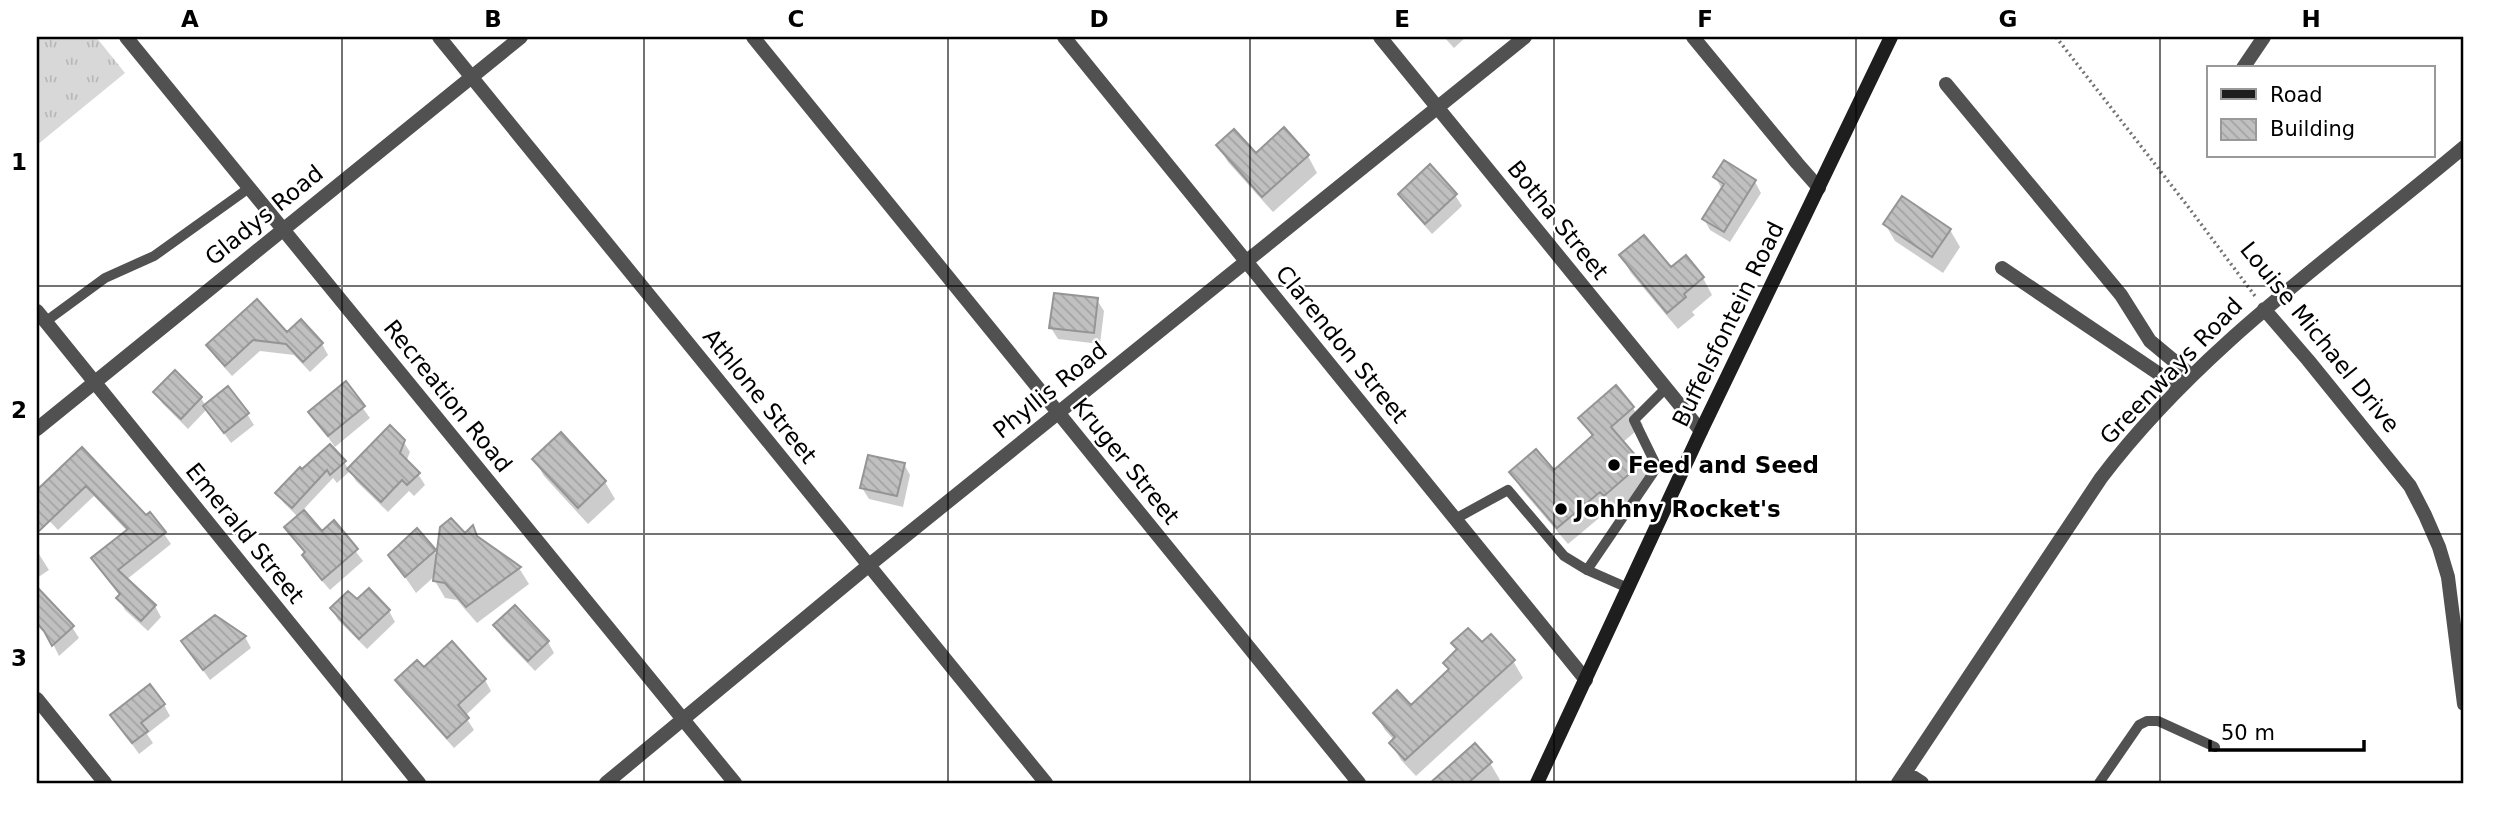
<svg xmlns="http://www.w3.org/2000/svg" width="2501" height="820" font-family="'DejaVu Sans',sans-serif">
	<style>
		.park { fill: url(#park-tufts) }
		.shadow { fill: #0003 }
		.building { fill: url(#building-back-hatch); stroke: #959595; stroke-width: 2 }
		.lines { fill: none; stroke-linecap: round; stroke-linejoin: round }
		.path { stroke: #737373; stroke-width: 3.5; stroke-dasharray: 2 3.5; stroke-linecap: butt }
		.lane { stroke: #515151; stroke-width: 10 }
		.street { stroke: #515151; stroke-width: 14 }
		.secondary { stroke: #1e1e1e; stroke-width: 14 }
		.grid { fill: none; stroke: #000; stroke-width: 2; stroke-opacity: 0.55 }
		.poi-dot { fill: #000; stroke: #fff; stroke-width: 2.5 }
		.labels { text-anchor: middle; stroke-width: 5; stroke-linejoin: round; paint-order: stroke }
		.street-label { font-size: 23px; fill: #000; stroke: #fff }
		.poi-label { font-size: 23px; font-weight: bold; fill: #000; stroke: #fff; text-anchor: start }
		.neatline { fill: none; stroke: #000; stroke-width: 2.5 }
		.grid-label { font-size: 23px; text-anchor: middle; font-weight: bold; fill: #000 }
	</style>
	<defs>
		<pattern id="park-tufts" width="24" height="20" patternUnits="userSpaceOnUse" patternTransform="scale(1.75)"><rect width="24" height="20" fill="#d8d8d8"/><path d="M3 7l-1-3M5 7V3M7 7l1-3M15 17l-1-3M17 17v-4M19 17l1-3" fill="none" stroke="#b8b8b8"/></pattern>
		<pattern id="building-back-hatch" width="6" height="6" patternUnits="userSpaceOnUse" patternTransform="scale(1.75)"><rect width="6" height="6" fill="#c0c0c0"/><path d="M-1 5l2 2M0 0l6 6M5-1l2 2" fill="none" stroke="#a3a3a3"/></pattern>
	</defs>
	<rect width="100%" height="100%" fill="#fff"/>
	<path class="park" d="M37,37H96L125,73L37,145Z"/>
	<path class="shadow" d="M1444,37H1466L1454,48Z
		M1218,145L1255,155L1308,156L1317,173L1273,212L1228,162Z
		M1715,177L1755,182L1761,193L1730,242L1710,230L1704,219L1722,189Z
		M1400,195H1455L1462,206L1432,234L1407,206Z
		M1885,224L1950,230L1960,247L1943,273L1895,241Z
		M1621,256L1703,278L1712,295L1692,312L1695,315L1678,329L1631,273Z
		M1097,300L1104,311L1100,344L1058,339L1051,328Z
		M287,334L322,344L328,355L310,372L294,355L260,351L232,376L215,357L208,345Z
		M345,384L370,418L335,447L310,412Z
		M155,392L201,398L206,406L247,414L254,425L231,443L207,409L188,429L162,403Z
		M1633,408L1643,425L1622,443L1641,464L1651,481L1615,512L1611,508L1568,544L1521,489L1512,472L1554,473L1593,438L1581,419Z
		M403,441L410,452L406,462L418,474L425,485L414,496L409,491L388,512L356,481L350,471L337,483L333,478L302,511L321,533L334,523L363,561L330,590L310,567L304,556L306,554L286,527L298,517L283,502L277,493L300,469L344,462L349,470Z
		M82,450L146,517L150,514L171,544L126,580L155,606L161,617L148,631L125,610L119,599L121,596L93,558L128,532L94,496L58,530L37,508V492Z
		M534,459L605,482L615,499L588,524L544,476Z
		M904,464L910,475L903,507L869,499L862,488Z
		M465,535L478,539L519,568L529,584L477,623L457,600L445,598L435,581L436,575L416,593L390,555L434,551L438,558Z
		M37,551L49,570L37,578Z
		M44,597L72,627L79,638L59,656L51,640L37,625V604Z
		M356,602L389,611L395,622L367,649L338,620L332,609Z
		M495,626L548,642L554,653L535,671L502,637Z
		M245,637L251,648L210,680L183,642Z
		M1454,643L1513,661L1523,678L1416,776L1401,760L1391,743L1394,740L1385,730L1375,713L1411,707L1450,671L1458,651Z
		M423,670L485,680L491,691L465,716L474,730L454,748L404,692L397,681Z
		M164,705L170,716L147,734L153,743L139,754L112,716Z
		M1475,746L1490,763L1500,780L1497,783H1433Z"/>
	<path class="building" d="M1284,127L1309,155L1262,197L1216,145L1234,129L1256,153Z
		M1724,160L1756,180L1724,232L1702,219L1724,184L1713,177Z
		M1430,164L1457,194L1425,224L1398,194Z
		M1902,196L1951,229L1932,257L1883,224Z
		M1644,235L1671,267L1686,255L1704,277L1684,294L1686,297L1667,313L1619,255Z
		M1054,293L1098,298L1094,333L1049,328Z
		M257,299L287,332L301,319L323,343L303,362L286,344L253,340L225,366L206,345Z
		M175,370L202,397L181,419L153,392Z
		M346,381L365,406L328,436L308,412Z
		M1616,385L1634,407L1611,427L1642,463L1604,496L1600,492L1557,528L1509,472L1536,449L1554,470L1593,435L1578,418Z
		M228,386L249,413L224,433L203,406Z
		M390,425L405,440L400,453L420,473L407,485L402,480L381,502L347,469Z
		M561,432L606,481L578,508L532,459Z
		M330,444L346,461L330,475L327,470L292,508L275,493L300,467L302,469Z
		M82,447L146,515L150,512L166,532L118,570L156,605L141,621L116,598L120,594L91,558L128,529L86,486L37,533V490Z
		M868,455L905,463L897,496L860,488Z
		M304,510L322,531L334,520L358,549L322,580L302,555L305,552L284,527Z
		M451,518L465,533L473,525L477,536L521,567L466,607L445,583L433,581L440,527Z
		M417,528L436,550L405,577L388,555Z
		M37,587L74,626L52,646L44,631L37,623Z
		M369,588L390,610L359,639L330,608L348,591L357,599Z
		M515,605L549,641L528,661L493,625Z
		M215,615L246,636L203,670L181,641Z
		M1468,628L1482,642L1491,634L1515,660L1405,760L1389,743L1395,737L1373,713L1397,690L1411,705L1449,669L1443,663L1457,649L1451,643Z
		M452,641L486,679L458,705L469,718L447,738L395,680L417,660L424,667Z
		M150,684L165,704L141,723L148,731L132,743L110,715Z
		M1475,743L1492,762L1468,783H1430Z"/>
	<g class="lines">
		<path class="path" d="M2056,37L2186,204L2255,296"/>
		<path class="lane" d="M45,322L105,278L154,256L249,188
			M1455,519L1508,490L1564,556L1587,570L1628,588
			M1587,570L1657,467L1634,420L1665,389
			M2099,783L2139,725L2147,721H2158L2215,747"/>
		<path class="street" d="M126,37L735,783
			M439,37L1046,783
			M753,37L1359,783
			M1064,37L1586,680
			M1380,37L1701,431
			M1693,37L1797,163L1819,188
			M2243,68L2264,37
			M1946,84L2121,295L2150,341L2192,376
			M2002,268L2180,388
			M2264,309L2308,360L2410,486L2425,515L2439,547L2448,577L2464,704
			M37,311L419,783
			M37,429L521,37
			M37,699L105,783
			M1905,772L1922,783
			M606,783L868,566L1525,37
			M1898,783L2101,478C2201,346 2338,253 2464,147"/>
		<path class="secondary" d="M1537,783L1701,431L1891,37"/>
	</g>
	<path class="grid" d="M342,37V783M644,37V783M948,37V783M1250,37V783M1554,37V783M1856,37V783M2160,37V783M37,286H2464M37,534H2464"/>
	<g class="poi-dot">
		<circle cx="1614" cy="465" r="7"/>
		<circle cx="1561" cy="509" r="7"/>
	</g>
	<g class="labels">
		<g class="street-label">
			<text transform="translate(264 215) rotate(-39)" y="8">Gladys Road</text>
			<text transform="translate(1558 220) rotate(51)" y="8">Botha Street</text>
			<text transform="translate(1728 324) rotate(-64)" y="8">Buffelsfontein Road</text>
			<text transform="translate(2320 337) rotate(51)" y="8">Louise Michael Drive</text>
			<text transform="translate(1342 344) rotate(51)" y="8">Clarendon Street</text>
			<text transform="translate(2171 371) rotate(-46)" y="8">Greenways Road</text>
			<text transform="translate(1050 390) rotate(-39)" y="8">Phyllis Road</text>
			<text transform="translate(448 396) rotate(51)" y="8">Recreation Road</text>
			<text transform="translate(760 396) rotate(51)" y="8">Athlone Street</text>
			<text transform="translate(1126 461) rotate(51)" y="8">Kruger Street</text>
			<text transform="translate(245 533) rotate(51)" y="8">Emerald Street</text>
		</g>
		<g class="poi-label">
			<text x="1628" y="473">Feed and Seed</text>
			<text x="1575" y="517">Johhny Rocket's</text>
		</g>
	</g>
	<rect width="2501" height="820" fill="none" stroke="#ffffff" stroke-width="77"/>
	<rect x="2207" y="66" width="228" height="91" fill="#ffffff" stroke="#999999" stroke-width="2"/>
	<rect x="2221" y="89" width="35" height="10" fill="#1e1e1e" stroke="#999999" stroke-width="2"/>
	<text x="2270" y="102" font-size="21" fill="#000000">Road</text>
	<rect x="2221" y="119" width="35" height="21" fill="url(#building-back-hatch)" stroke="#999999" stroke-width="2"/>
	<text x="2270" y="136" font-size="21" fill="#000000">Building</text>
	<path d="M2210 740v10h154v-10" fill="none" stroke="#000000" stroke-width="3.5"/>
	<text x="2221" y="740" font-size="21" fill="#000000" stroke="#ffffff" stroke-width="5" paint-order="stroke">50 m</text>
	<rect x="38" y="38" width="2424" height="744" class="neatline"/>
	<g class="grid-label">
		<text x="190" y="27">A</text>
		<text x="493" y="27">B</text>
		<text x="796" y="27">C</text>
		<text x="1099" y="27">D</text>
		<text x="1402" y="27">E</text>
		<text x="1705" y="27">F</text>
		<text x="2008" y="27">G</text>
		<text x="2311" y="27">H</text>
		<text x="19" y="170">1</text>
		<text x="19" y="418">2</text>
		<text x="19" y="666">3</text>
	</g>
</svg>
